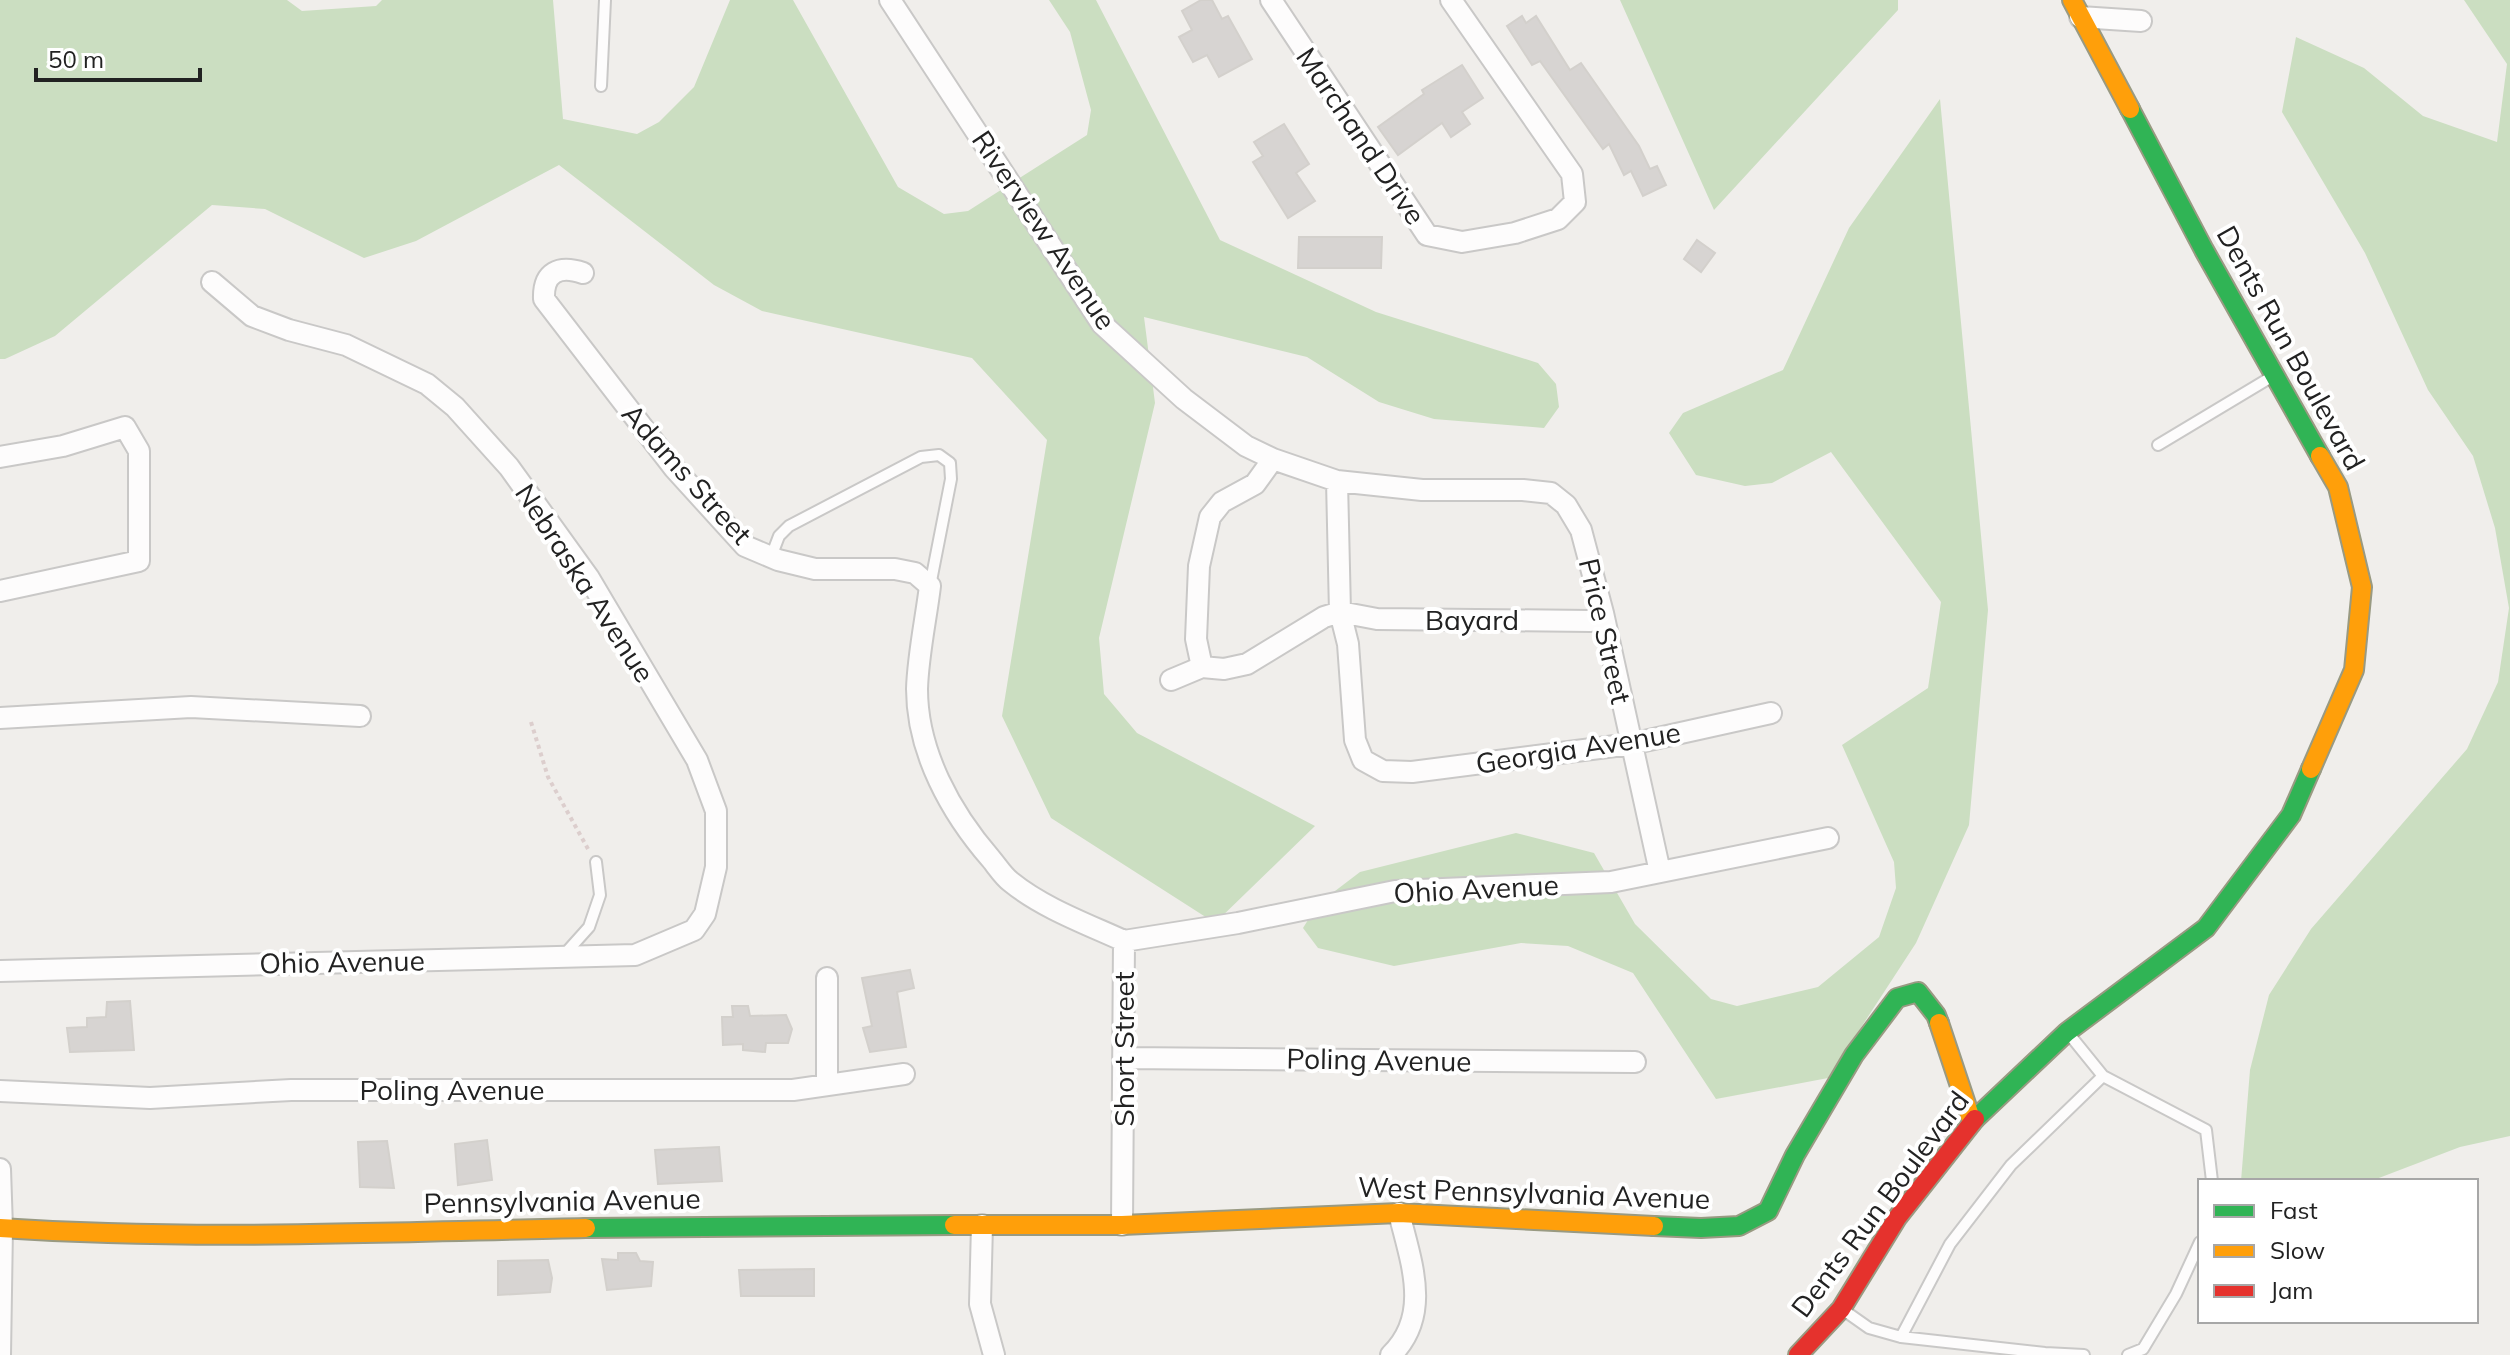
<svg xmlns="http://www.w3.org/2000/svg" width="2510" height="1355" font-family="Mulish,sans-serif">
	<style>
		.forest { fill: #cbdec1 }
		.building { fill: #d7d4d2; stroke: #d3d0cc; stroke-width: 2 }
		.lines { fill: none; stroke-linecap: round; stroke-linejoin: round }
		.lane-casing { stroke: #c9c8c7; stroke-width: 14 }
		.street-casing { stroke: #c9c8c7; stroke-width: 24 }
		.fast-casing { stroke: #999a82; stroke-width: 22 }
		.slow-casing { stroke: #999a82; stroke-width: 22 }
		.jam-casing { stroke: #999a82; stroke-width: 22 }
		.path { stroke: #dccecd; stroke-width: 4; stroke-dasharray: 4 4; stroke-linecap: butt }
		.lane { stroke: #fdfcfc; stroke-width: 10 }
		.street { stroke: #fdfcfc; stroke-width: 20 }
		.fast { stroke: #30b455; stroke-width: 18 }
		.slow { stroke: #ff9f0a; stroke-width: 18 }
		.jam { stroke: #e5322d; stroke-width: 18 }
		.labels { text-anchor: middle; stroke-width: 8; stroke-linejoin: round; paint-order: stroke }
		.street-label { font-size: 28px; fill: #222; stroke: #fff }
	</style>
	<rect width="100%" height="100%" fill="#f0eeeb"/>
	<path class="forest" d="M0,0H287L302,11L376,6L382,0H553L563,119L637,134L659,122L694,87L730,0H793L898,187L944,214L968,211L1087,135L1091,110L1070,32L1049,0H1096L1220,240L1376,312L1538,363L1556,384L1559,407L1544,428L1434,419L1379,402L1307,357L1144,317L1155,403L1099,638L1104,694L1137,733L1315,826L1215,923L1051,818L1002,716L1047,440L972,358L762,311L714,285L559,165L416,241L364,258L265,209L212,205L55,336L5,359H0Z
		M1620,0H1898V10L1714,210Z
		M2464,0H2510V1136L2460,1147L2371,1181H2241L2250,1070L2269,995L2311,929L2467,749L2498,682L2509,608L2495,528L2473,456L2428,390L2365,253L2282,112L2296,37L2364,68L2423,116L2497,142L2507,64Z
		M1940,99L1988,610L1969,825L1916,943L1828,1078L1716,1099L1633,973L1568,946L1521,943L1394,966L1318,948L1303,928L1318,904L1360,872L1516,833L1594,853L1635,924L1711,999L1737,1006L1818,987L1879,937L1896,888L1894,862L1842,745L1928,688L1941,602L1831,452L1772,483L1745,486L1696,475L1669,433L1683,413L1783,370L1849,228Z"/>
	<path class="building" d="M1201,0H1212L1222,19L1228,16L1252,59L1219,77L1207,55L1193,62L1179,37L1192,30L1182,11Z
		M1522,16L1526,23L1536,16L1570,70L1581,63L1639,146L1650,169L1657,166L1666,185L1643,196L1631,171L1624,175L1609,144L1603,149L1540,61L1532,65L1507,26Z
		M1462,65L1483,98L1462,112L1470,124L1451,137L1442,123L1398,155L1378,127L1424,94L1422,90Z
		M1284,124L1309,164L1296,173L1315,201L1288,218L1253,162L1263,156L1254,142Z
		M1299,237H1382L1381,268H1298Z
		M1697,240L1715,253L1701,272L1684,259Z
		M910,970L914,988L897,992L906,1047L870,1052L863,1028L872,1026L862,978Z
		M130,1001L134,1050L70,1052L67,1028L87,1027V1018L106,1017L107,1002Z
		M732,1006H748L750,1016L786,1015L792,1029L788,1043H766L765,1052L743,1050V1044L723,1045L722,1017H733Z
		M487,1140L492,1180L458,1185L455,1144Z
		M387,1141L394,1188L360,1187L358,1142Z
		M719,1147L722,1181L658,1184L655,1150Z
		M618,1253H636L640,1261L653,1262L651,1286L607,1290L602,1259L618,1260Z
		M548,1260L552,1278L550,1292L498,1295V1261Z
		M814,1269V1296H741L739,1270Z"/>
	<g class="lines">
		<defs>
			<path id="lane" d="M601,86L605,0
				M2158,445L2273,376
				M771,557L779,536L789,526L921,457L939,455L950,463L951,479L930,586
				M563,956L589,927L600,895L596,862
				M2069,1034L2103,1076L2206,1130L2212,1181
				M1842,1309L1869,1328L1901,1337L2045,1353L2084,1355
				M1901,1337L1950,1244L2011,1165L2103,1076
				M2128,1355L2143,1349L2176,1294L2200,1242"/>
			<path id="street" d="M890,0L1102,324L1184,399L1246,446L1273,459L1337,481L1422,490H1523L1551,493L1566,505L1581,530L1603,613L1660,872
				M1271,0L1427,235L1462,242L1515,233L1558,219L1575,202L1572,174L1451,0
				M2080,17L2141,21
				M583,273C559,265 543,272 544,299L674,468L745,546L778,560L815,569H895L915,573L930,586C926,619 918,655 917,689C917,752 951,813 991,859C997,866 1003,876 1011,882C1043,908 1087,924 1124,941L1122,1225
				M0,457L63,446L125,427L139,451V561L0,591
				M1337,481L1340,612L1348,644L1355,740L1363,760L1383,771L1412,772L1631,744L1771,713
				M1202,667L1196,639L1199,566L1210,517L1222,502L1255,484L1273,459
				M1171,680L1202,667L1224,669L1247,664L1324,617L1340,612L1377,619L1591,621L1603,613
				M0,718L191,707L360,716
				M1124,941L1238,923L1395,891L1611,882L1828,838
				M0,971L635,955L694,930L705,914L716,867V811L697,760L589,578L509,467L455,407L427,384L346,345L289,330L252,316L212,282
				M827,978V1085
				M1124,1058L1635,1062
				M0,1091L150,1098L291,1090H793L904,1074
				M0,1169L2,1228L0,1355
				M982,1225L980,1304L994,1355
				M1391,1355C1432,1315 1411,1262 1399,1213"/>
			<path id="fast" d="M2130,109L2204,250L2320,456
				M1975,1119L2067,1032L2206,928L2291,815L2311,769
				M1654,1226L1701,1228L1739,1226L1768,1211L1795,1155L1854,1055L1897,998L1918,992L1936,1015L1939,1023
				M586,1228L954,1225"/>
			<path id="slow" d="M2072,0L2130,109
				M2311,769L2354,670L2362,587L2338,487L2320,456
				M1939,1023L1972,1122
				M954,1225H1122L1399,1213L1654,1226
				M0,1228C195,1241 391,1232 586,1228"/>
			<path id="jam" d="M1798,1355L1841,1309L1897,1218L1975,1119"/>
		</defs>
		<use href="#lane" class="lane-casing"/>
		<use href="#street" class="street-casing"/>
		<use href="#fast" class="fast-casing"/>
		<use href="#slow" class="slow-casing"/>
		<use href="#jam" class="jam-casing"/>
		<path class="path" d="M531,722L548,777L588,849"/>
		<use href="#lane" class="lane"/>
		<use href="#street" class="street"/>
		<use href="#fast" class="fast"/>
		<use href="#slow" class="slow"/>
		<use href="#jam" class="jam"/>
	</g>
	<g class="labels">
		<g class="street-label">
			<text transform="translate(1361 136) rotate(56)" y="10">Marchand Drive</text>
			<text transform="translate(1044 230) rotate(56)" y="10">Riverview Avenue</text>
			<text transform="translate(2291 348) rotate(61)" y="10">Dents Run Boulevard</text>
			<text transform="translate(687 474) rotate(48)" y="10">Adams Street</text>
			<text transform="translate(585 583) rotate(57)" y="10">Nebraska Avenue</text>
			<text x="1472" y="630">Bayard</text>
			<text transform="translate(1605 631) rotate(77)" y="10">Price Street</text>
			<text transform="translate(1578 748) rotate(-9)" y="10">Georgia Avenue</text>
			<text transform="translate(1476 889) rotate(-3)" y="10">Ohio Avenue</text>
			<text transform="translate(342 962) rotate(-1)" y="10">Ohio Avenue</text>
			<text transform="translate(1124 1049) rotate(-90)" y="10">Short Street</text>
			<text transform="translate(1379 1060) rotate(1)" y="10">Poling Avenue</text>
			<text x="452" y="1100">Poling Avenue</text>
			<text transform="translate(1534 1193) rotate(2)" y="10">West Pennsylvania Avenue</text>
			<text transform="translate(562 1201) rotate(-1)" y="10">Pennsylvania Avenue</text>
			<text transform="translate(1880 1204) rotate(-53)" y="10">Dents Run Boulevard</text>
		</g>
	</g>
	<rect x="2198" y="1179" width="280" height="144" fill="#ffffff" stroke="#a7a7a7" stroke-width="2"/>
	<rect x="2214" y="1205" width="40" height="12" fill="#30b455" stroke="#a7a7a7" stroke-width="2"/>
	<text x="2270" y="1219" font-size="24" fill="#222222">Fast</text>
	<rect x="2214" y="1245" width="40" height="12" fill="#ff9f0a" stroke="#a7a7a7" stroke-width="2"/>
	<text x="2270" y="1259" font-size="24" fill="#222222">Slow</text>
	<rect x="2214" y="1285" width="40" height="12" fill="#e5322d" stroke="#a7a7a7" stroke-width="2"/>
	<text x="2270" y="1299" font-size="24" fill="#222222">Jam</text>
	<path d="M36 68v12h164v-12" fill="none" stroke="#222222" stroke-width="4"/>
	<text x="48" y="68" font-size="24" fill="#222222" stroke="#ffffff" stroke-width="6" paint-order="stroke">50 m</text>
</svg>
